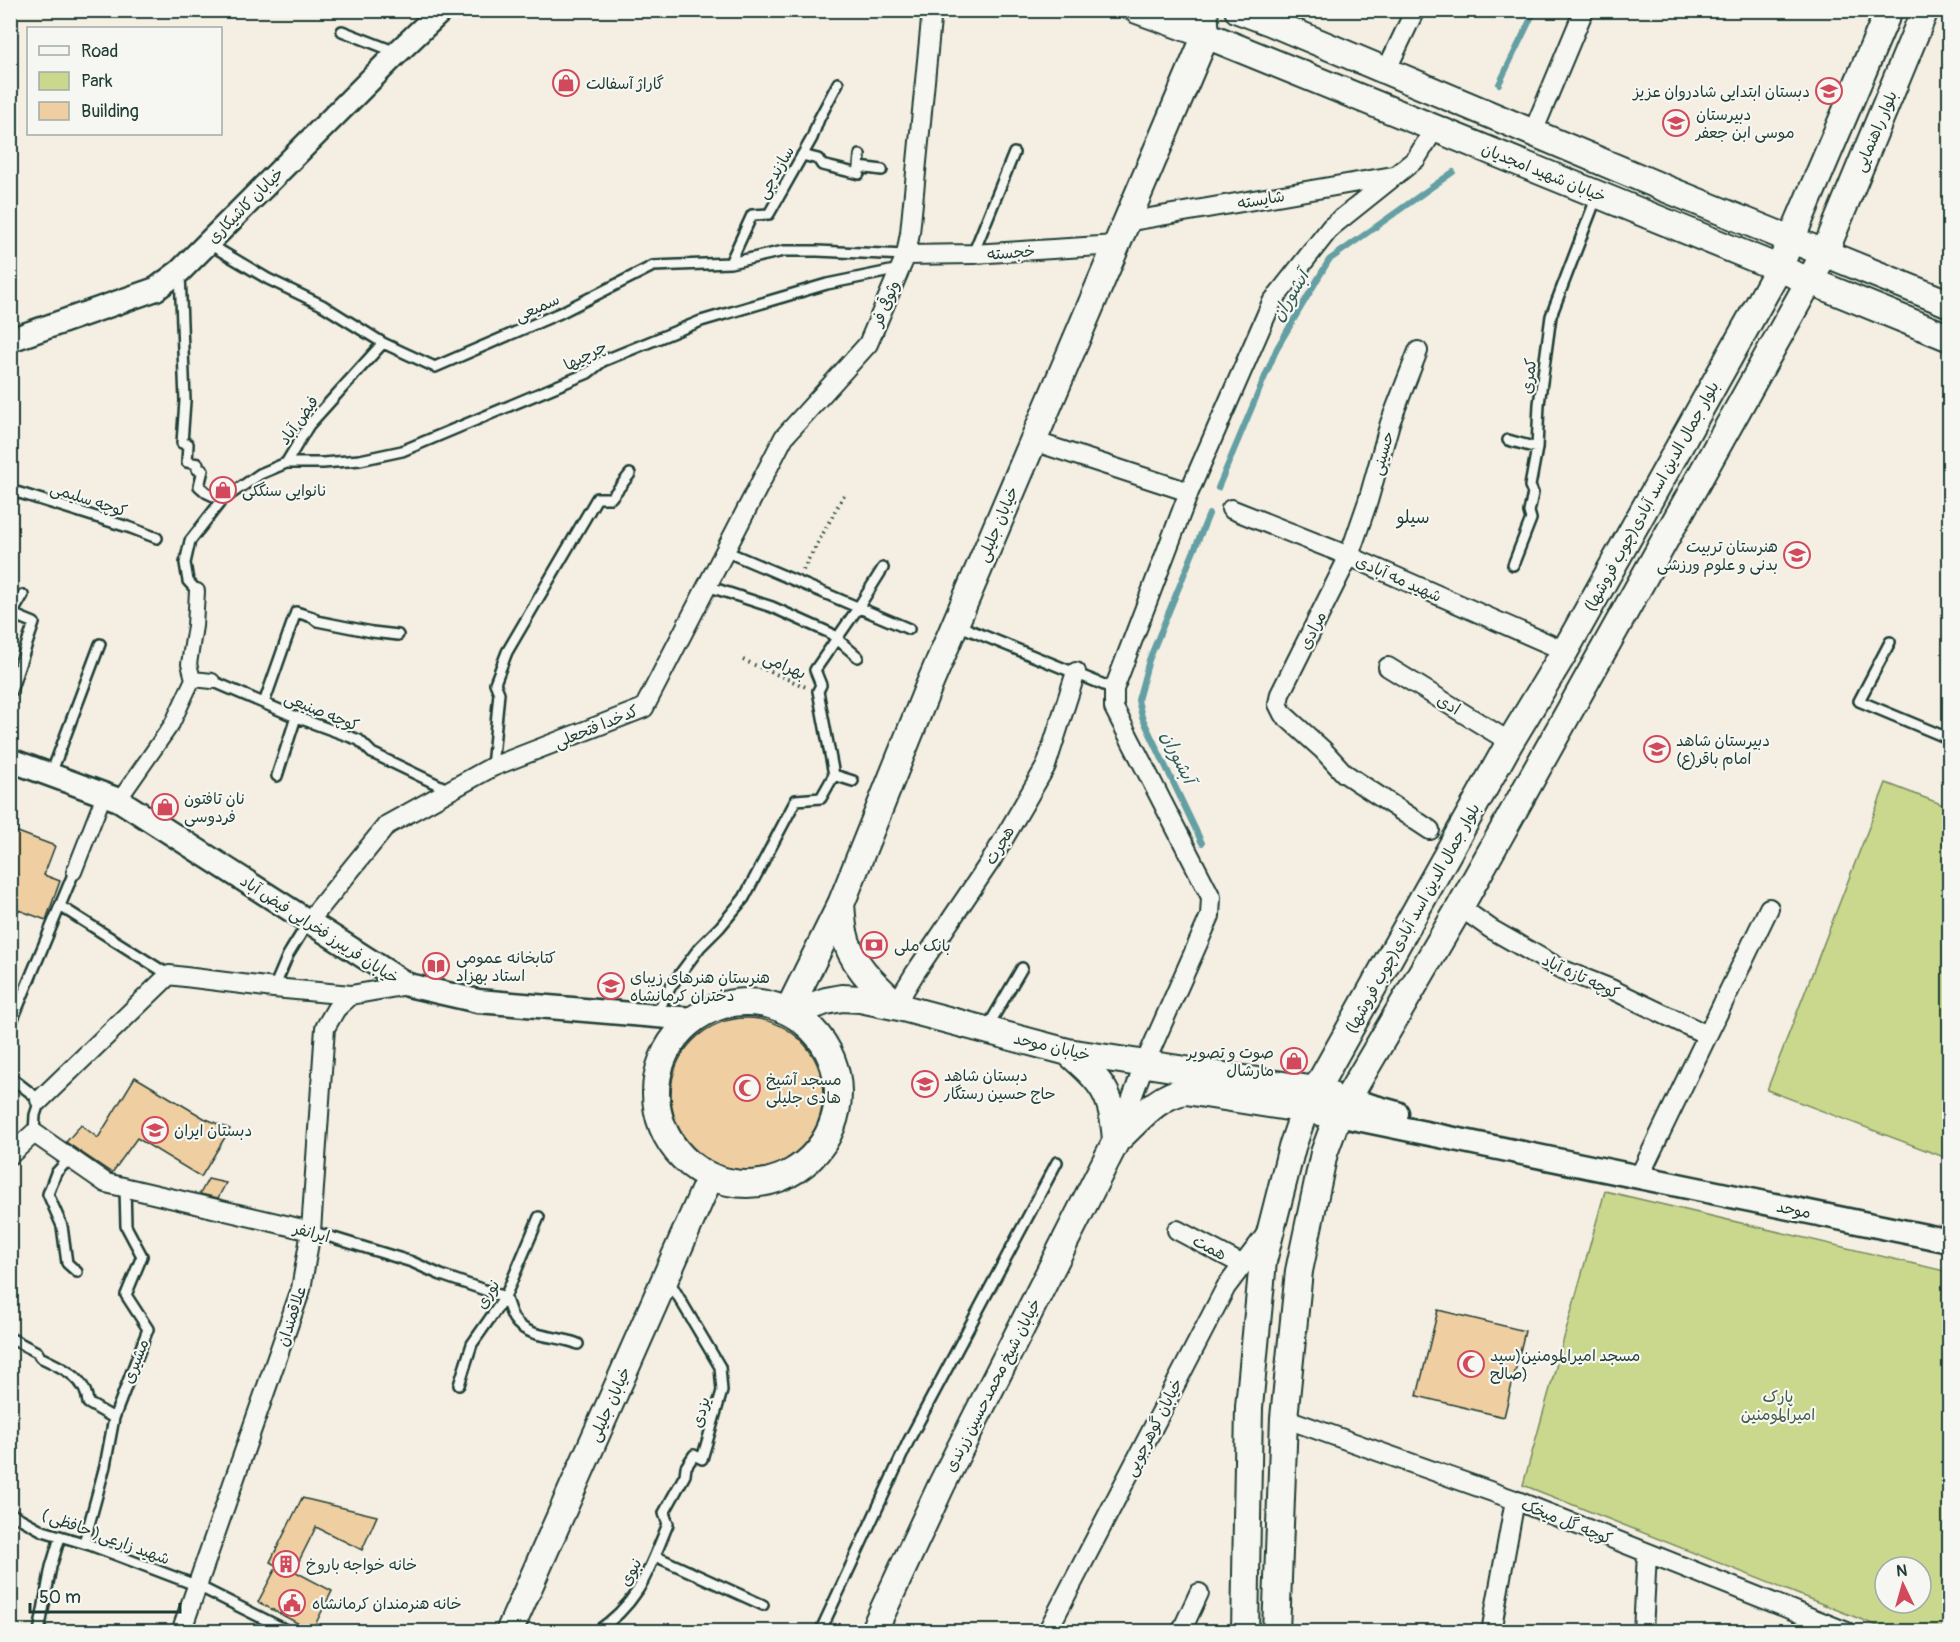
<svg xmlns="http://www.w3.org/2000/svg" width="1960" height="1642" font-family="Pangolin,'Playpen Sans Arabic',sans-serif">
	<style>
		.green { fill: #c9d88c; stroke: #748a60; stroke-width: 1.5; fill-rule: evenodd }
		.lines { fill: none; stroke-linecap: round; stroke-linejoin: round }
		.stream { stroke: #639fa3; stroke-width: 6 }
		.building { fill: #efcea1; stroke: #1f3d34; stroke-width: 1.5 }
		.service-casing { stroke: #1f3d34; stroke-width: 14 }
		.pedestrian-casing { stroke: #1f3d34; stroke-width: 18 }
		.minor-casing { stroke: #1f3d34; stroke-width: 22 }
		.tertiary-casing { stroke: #1f3d34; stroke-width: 27 }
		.secondary-casing { stroke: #1f3d34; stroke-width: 30 }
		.path { stroke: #1f3d34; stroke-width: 4; stroke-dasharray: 1.5 4.5; stroke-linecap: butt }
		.service { stroke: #f6f6f2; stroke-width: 9 }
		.pedestrian { stroke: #f6f6f2; stroke-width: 14 }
		.minor { stroke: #f6f6f2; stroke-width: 18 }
		.tertiary { stroke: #f6f6f2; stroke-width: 22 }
		.secondary { stroke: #f6f6f2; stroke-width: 26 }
		.labels { text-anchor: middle; stroke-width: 4.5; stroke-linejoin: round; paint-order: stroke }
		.poi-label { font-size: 16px; fill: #1f3d34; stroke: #f6f6f2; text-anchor: start }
		.street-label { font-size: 16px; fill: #1f3d34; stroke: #f6f6f2 }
		.park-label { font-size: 16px; fill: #415c46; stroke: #f6f6f2 }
		.water-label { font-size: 18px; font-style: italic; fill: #365e59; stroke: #f6f6f2 }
		.neighbourhood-label { font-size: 18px; fill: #1f3d34; stroke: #f6f6f2 }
	</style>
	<rect width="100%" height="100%" fill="#f5eee2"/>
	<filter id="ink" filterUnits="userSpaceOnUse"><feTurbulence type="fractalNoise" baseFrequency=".0167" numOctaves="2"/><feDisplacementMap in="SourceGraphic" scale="12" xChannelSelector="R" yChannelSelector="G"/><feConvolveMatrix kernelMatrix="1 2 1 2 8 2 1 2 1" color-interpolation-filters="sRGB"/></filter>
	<g filter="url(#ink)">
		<path class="green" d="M1886,783L1949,807V1159L1767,1090Z
			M1605,1191L1949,1272V1631H1890L1523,1485ZM1885,1567H1921V1603H1885Z"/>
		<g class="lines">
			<path class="stream" d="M1499,84L1535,10
				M1218,488L1277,348L1329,260L1453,172
				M1202,843L1142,717L1138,700L1149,660L1209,514"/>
		</g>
		<path class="building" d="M10,829L55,846L44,875L60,881L46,920L10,907Z
			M671 1094a76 76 0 1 1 152 0a76 76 0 1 1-152 0Z
			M135,1077L204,1118L230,1129L201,1177L137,1138L112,1173L66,1142L81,1125L98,1138Z
			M208,1179L226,1183L218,1198L200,1194Z
			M1438,1310L1525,1331L1504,1417L1417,1396Z
			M302,1498L377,1516L362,1550L316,1527L294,1571L332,1591L315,1625H301L258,1602L277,1566L270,1562Z"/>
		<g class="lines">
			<defs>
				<path id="service" d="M342,31L396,52
					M802,155L818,159L822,165L859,174V167L882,170
					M859,167L860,155
					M209,244L268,279L322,305L383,343L435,367L560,313L653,266L730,263L784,251H817L906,255
					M973,254L1014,153
					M730,263L752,215L769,214L812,138L819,119L838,83
					M180,273L185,401L182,443L188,444L187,462L198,464L197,469L203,470L199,486L207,493L222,500
					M1508,440L1537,448
					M286,463H323L360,460L402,451L588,373L603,361L701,321L827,284L900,269
					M10,490L131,528L157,538
					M725,551L909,629
					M1513,565L1531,519L1529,512L1533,493L1530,486L1537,448L1539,404L1551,316L1597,196
					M707,586L772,607L830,633L858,657
					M197,591L188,581L185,563L190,541L222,500L260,474L286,463L309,425L383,343
					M955,624L1114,689
					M1890,642L1859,701L1950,739
					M212,681L296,717L359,740L372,753L449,790
					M10,694L34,623L12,614L23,595
					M264,703L296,612L312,617L317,621L372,632L398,635
					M492,767L499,693L495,683L507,652L597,498H611L630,474
					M51,774L100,644
					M834,775L853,781
					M277,776L296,717
					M60,906L169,975
					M274,988L288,955L309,921
					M656,1015L671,986L700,947L720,927L744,898L796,800L821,798L834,775L818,691L821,685L815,670L858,608L883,568
					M10,1026L74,872
					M987,1028L1022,968
					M10,1077L40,1100L35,1115L34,1133
					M70,1158L56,1173L48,1194L62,1226L67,1263L77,1272
					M311,1231L412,1262L441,1275L505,1297C508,1303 510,1313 514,1319C527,1339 558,1335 578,1344
					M10,1338L37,1352L40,1357C60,1367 86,1376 88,1403L114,1418
					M459,1385L472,1344L505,1297L539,1217
					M10,1513L43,1531L90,1545L198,1586L290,1632
					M84,1543L105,1466L114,1418L148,1329L126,1295L142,1256L126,1226L125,1187
					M655,1556L763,1605
					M39,1632L51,1567L60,1537
					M596,1632C640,1602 648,1572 668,1524L664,1513L685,1475L686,1467L694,1455L702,1459L722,1391L720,1367L668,1279
					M820,1632L909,1440L1057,1162"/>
				<path id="pedestrian" d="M193,679L212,681
					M119,800L172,724L193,679L189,664L195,626L197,591
					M74,872L104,795"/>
				<path id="minor" d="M1386,71L1415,10
					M1533,132L1584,10
					M1126,222L1393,176
					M906,255L973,254L1116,245
					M1418,351L1390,423L1368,501L1349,556L1280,694L1278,704L1283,714L1323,750L1344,773L1430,830
					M1033,441L1189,492
					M1231,509L1349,556L1565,651
					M1388,667L1510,742
					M1460,907L1491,929L1561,969L1609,988L1707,1035
					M309,921L387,825L492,767L644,708L784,437L868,344L906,255L910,233L932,10
					M899,1007L904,991L915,973L992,859L1046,766L1076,672
					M40,1100L169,975L274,988L351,995L408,985
					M1118,1136L1144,1065L1210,916L1211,897L1114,708V689L1189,492L1272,302L1331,227L1416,159L1435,128
					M10,1155L34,1133L106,1183L311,1231
					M1639,1177L1769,908
					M1177,1230L1243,1265
					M1284,1418L1515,1500L1847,1632
					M181,1632L301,1289L311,1231L325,1028L336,1009L351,995
					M1047,1632L1226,1287L1267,1233
					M1181,1632L1199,1593
					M1491,1632L1515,1500
					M1643,1632L1647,1553"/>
				<path id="tertiary" d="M10,340L156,289L180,271L398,52L442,10
					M10,760L119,800L408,985L478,1001L692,1019
					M1347,1099L1397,1113
					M1338,1115L1950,1241"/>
				<path id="secondary" d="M1137,10L1206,35L1950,338
					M1238,10L1270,22L1669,190L1950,304
					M841,904C842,913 842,923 844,932C850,964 876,986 899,1007
					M656 1093a91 91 0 1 1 182 0a91 91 0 1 1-182 0Z
					M788,1011L841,904L928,688L1206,35L1204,10
					M793,1013L826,1001L842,998L860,999L899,1007L1068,1052L1316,1090L1329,1094
					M1068,1052C1103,1083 1113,1093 1116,1141
					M509,1632L710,1177
					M873,1632L942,1484L1116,1141C1137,1122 1157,1095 1186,1091L1320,1112
					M1245,1632L1249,1407L1263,1261L1292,1147L1305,1109L1510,742L1565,651L1779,268L1889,10
					M1276,1632L1284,1418L1299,1271L1324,1153L1338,1115L1460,907L1810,280L1825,252L1925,10"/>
			</defs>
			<use href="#service" class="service-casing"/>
			<use href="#pedestrian" class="pedestrian-casing"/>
			<use href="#minor" class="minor-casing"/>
			<use href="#tertiary" class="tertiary-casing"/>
			<use href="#secondary" class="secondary-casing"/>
			<path class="path" d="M803,570L845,493
				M743,660L806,687"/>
			<use href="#service" class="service"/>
			<use href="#pedestrian" class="pedestrian"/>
			<use href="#minor" class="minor"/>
			<use href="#tertiary" class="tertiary"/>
			<use href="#secondary" class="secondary"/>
		</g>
	</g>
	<defs>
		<symbol id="shop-ring" viewBox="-11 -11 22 22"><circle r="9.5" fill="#f6f6f2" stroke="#d1495b" stroke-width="1.5"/><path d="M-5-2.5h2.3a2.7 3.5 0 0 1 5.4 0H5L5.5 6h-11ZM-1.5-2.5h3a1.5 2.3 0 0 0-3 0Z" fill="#d1495b"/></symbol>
		<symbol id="school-ring" viewBox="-11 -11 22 22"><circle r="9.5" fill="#f6f6f2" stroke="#d1495b" stroke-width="1.5"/><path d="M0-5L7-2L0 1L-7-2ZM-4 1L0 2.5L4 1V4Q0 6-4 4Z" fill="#d1495b"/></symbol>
		<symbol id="bank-ring" viewBox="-11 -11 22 22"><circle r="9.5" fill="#f6f6f2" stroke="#d1495b" stroke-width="1.5"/><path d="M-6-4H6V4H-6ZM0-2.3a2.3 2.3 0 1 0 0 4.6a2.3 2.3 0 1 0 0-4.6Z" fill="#d1495b"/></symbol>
		<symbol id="library-ring" viewBox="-11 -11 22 22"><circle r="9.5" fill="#f6f6f2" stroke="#d1495b" stroke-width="1.5"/><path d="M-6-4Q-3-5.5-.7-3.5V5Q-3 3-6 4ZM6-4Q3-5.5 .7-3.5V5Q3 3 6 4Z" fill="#d1495b"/></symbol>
		<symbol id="mosque-ring" viewBox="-11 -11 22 22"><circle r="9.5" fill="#f6f6f2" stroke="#d1495b" stroke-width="1.5"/><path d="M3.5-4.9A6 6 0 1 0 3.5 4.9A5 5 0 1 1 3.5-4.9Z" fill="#d1495b"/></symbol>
		<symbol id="building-ring" viewBox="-11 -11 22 22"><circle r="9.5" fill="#f6f6f2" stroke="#d1495b" stroke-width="1.5"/><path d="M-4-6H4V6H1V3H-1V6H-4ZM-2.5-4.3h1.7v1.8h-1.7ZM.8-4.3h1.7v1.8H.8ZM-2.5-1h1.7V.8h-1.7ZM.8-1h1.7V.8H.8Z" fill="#d1495b"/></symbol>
		<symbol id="civic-ring" viewBox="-11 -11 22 22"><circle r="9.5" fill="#f6f6f2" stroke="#d1495b" stroke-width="1.5"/><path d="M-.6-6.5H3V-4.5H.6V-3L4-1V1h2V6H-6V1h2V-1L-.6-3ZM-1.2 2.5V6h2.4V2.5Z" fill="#d1495b"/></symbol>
	</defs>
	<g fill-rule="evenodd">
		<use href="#shop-ring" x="551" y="68" width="30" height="30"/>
		<use href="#school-ring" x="1814" y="76" width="30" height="30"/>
		<use href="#school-ring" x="1661" y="108" width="30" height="30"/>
		<use href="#shop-ring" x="208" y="475" width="30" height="30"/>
		<use href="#school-ring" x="1782" y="540" width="30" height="30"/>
		<use href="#school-ring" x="1642" y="734" width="30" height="30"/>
		<use href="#shop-ring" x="150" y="792" width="30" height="30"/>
		<use href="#bank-ring" x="859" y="930" width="30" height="30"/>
		<use href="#library-ring" x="421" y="951" width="30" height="30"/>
		<use href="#school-ring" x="596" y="971" width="30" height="30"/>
		<use href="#shop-ring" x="1279" y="1046" width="30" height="30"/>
		<use href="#school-ring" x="910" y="1069" width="30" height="30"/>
		<use href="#mosque-ring" x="732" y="1073" width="30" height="30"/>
		<use href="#school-ring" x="140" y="1115" width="30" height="30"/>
		<use href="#mosque-ring" x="1456" y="1349" width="30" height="30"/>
		<use href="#building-ring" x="271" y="1549" width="30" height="30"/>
		<use href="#civic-ring" x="277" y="1588" width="30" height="30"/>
	</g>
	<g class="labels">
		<g class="poi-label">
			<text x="586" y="89">گاراژ آسفالت</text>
			<text x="1810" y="97" text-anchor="end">دبستان ابتدایی شادروان عزیز</text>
			<text x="1696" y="120">دبیرستان<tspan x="1696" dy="18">موسی ابن جعفر</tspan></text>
			<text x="242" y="496">نانوایی سنگکی</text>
			<text x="1778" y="552" text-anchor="end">هنرستان تربیت<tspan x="1778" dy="18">بدنی و علوم ورزشی</tspan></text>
			<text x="1676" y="746">دبیرستان شاهد<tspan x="1676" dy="18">امام باقر(ع)</tspan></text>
			<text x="184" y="804">نان تافتون<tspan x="184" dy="18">فردوسی</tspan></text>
			<text x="894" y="951">بانک ملی</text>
			<text x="456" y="963">کتابخانه عمومی<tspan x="456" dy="18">استاد بهزاد</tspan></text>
			<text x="630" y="983">هنرستان هنرهای زیبای<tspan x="630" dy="18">دختران کرمانشاه</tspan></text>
			<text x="1274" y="1058" text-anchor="end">صوت و تصویر<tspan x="1274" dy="18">مارشال</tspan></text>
			<text x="944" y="1081">دبستان شاهد<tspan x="944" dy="18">حاج حسین رستگار</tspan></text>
			<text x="766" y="1085">مسجد آشیخ<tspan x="766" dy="18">هادی جلیلی</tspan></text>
			<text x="174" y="1136">دبستان ایران</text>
			<text x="1490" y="1361">مسجد امیرالمومنین(سید<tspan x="1490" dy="18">صالح)</tspan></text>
			<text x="306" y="1570">خانه خواجه باروخ</text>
			<text x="312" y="1609">خانه هنرمندان کرمانشاه</text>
		</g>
		<g class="street-label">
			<text transform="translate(1875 131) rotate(-67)" y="6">بلوار راهنمایی</text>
			<text transform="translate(775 172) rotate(-60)" y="6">سازندچی</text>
			<text transform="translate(1544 172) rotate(22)" y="6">خیابان شهید امجدیان</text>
			<text transform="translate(1261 199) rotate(-10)" y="6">شایسته</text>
			<text transform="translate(245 205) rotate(-45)" y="6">خیابان کاشیکاری</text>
			<text transform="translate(1011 252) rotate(-4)" y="6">خجسته</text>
			<text transform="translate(885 303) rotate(-67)" y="6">وثوقی فر</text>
			<text transform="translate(537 307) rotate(-24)" y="6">سمیعی</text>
			<text transform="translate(585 355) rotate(-28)" y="6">چرچیها</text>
			<text transform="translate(1528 376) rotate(-82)" y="6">کمری</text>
			<text transform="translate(298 420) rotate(-54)" y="6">فیض آباد</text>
			<text transform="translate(1382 453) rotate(-74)" y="6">حسینی</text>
			<text transform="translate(1651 496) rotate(-61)" y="6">بلوار جمال الدین اسد آبادی(چوب فروشها)</text>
			<text transform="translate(89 499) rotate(18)" y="6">کوچه سلیمی</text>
			<text transform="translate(997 524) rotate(-67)" y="6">خیابان جلیلی</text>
			<text transform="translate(1399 578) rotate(24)" y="6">شهید مه آبادی</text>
			<text transform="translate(1312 630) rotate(-63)" y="6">مرادی</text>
			<text transform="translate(785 665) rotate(23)" y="6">بهرامی</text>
			<text transform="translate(1449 704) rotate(31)" y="6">ادی</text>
			<text transform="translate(322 711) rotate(22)" y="6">کوچه صنیعی</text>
			<text transform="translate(596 726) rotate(-22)" y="6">کدخدا فتحعلی</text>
			<text transform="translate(999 845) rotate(-59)" y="6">هجرت</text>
			<text transform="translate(1412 918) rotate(-61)" y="6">بلوار جمال الدین اسد آبادی(چوب فروشها)</text>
			<text transform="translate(320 929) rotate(33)" y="6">خیابان فریبرز فخرایی فیض آباد</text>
			<text transform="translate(1581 976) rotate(25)" y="6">کوچه تازه آباد</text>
			<text transform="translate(1052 1046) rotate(13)" y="6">خیابان موحد</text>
			<text transform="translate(1794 1209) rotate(12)" y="6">موحد</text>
			<text transform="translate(312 1232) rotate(15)" y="6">ایرانفر</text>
			<text transform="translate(1210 1247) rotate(28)" y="6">همت</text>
			<text transform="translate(487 1294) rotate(-59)" y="6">نوری</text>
			<text transform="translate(291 1316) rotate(-72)" y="6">علاقمندان</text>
			<text transform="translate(135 1361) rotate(-69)" y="6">مشیری</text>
			<text transform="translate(992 1385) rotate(-63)" y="6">خیابان شیخ محمدحسین زرندی</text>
			<text transform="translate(609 1404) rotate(-66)" y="6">خیابان جلیلی</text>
			<text transform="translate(700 1412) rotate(-74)" y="6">یزدی</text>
			<text transform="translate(1153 1427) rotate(-63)" y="6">خیابان گوهرجویی</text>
			<text transform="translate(1567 1521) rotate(22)" y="6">کوچه گل میخک</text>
			<text transform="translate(106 1536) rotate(20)" y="6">شهید زارعی( حافظی )</text>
			<text transform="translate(630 1572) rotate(-62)" y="6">نبوی</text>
		</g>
		<g class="park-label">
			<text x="1778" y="1402">پارک<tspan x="1778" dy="18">امیرالمومنین</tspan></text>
		</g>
		<g class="water-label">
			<text transform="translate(1290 296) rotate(-59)" y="6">آبشوران</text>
			<text transform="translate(1178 757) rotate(64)" y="6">آبشوران</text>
		</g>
		<g class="neighbourhood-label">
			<text x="1413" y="523">سیلو</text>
		</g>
	</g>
	<rect width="1960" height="1642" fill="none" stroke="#f6f6f2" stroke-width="36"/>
	<rect x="18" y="18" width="1924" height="1606" fill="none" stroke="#1f3d34" stroke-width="2" filter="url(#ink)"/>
	<rect x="27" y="27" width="195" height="108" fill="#f6f6f2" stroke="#a0aca6" stroke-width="1.5"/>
	<rect x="39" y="46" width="30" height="9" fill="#f6f6f2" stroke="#a0aca6" stroke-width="1.5"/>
	<text x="81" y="57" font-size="18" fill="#1f3d34">Road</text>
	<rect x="39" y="72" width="30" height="18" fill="#c9d88c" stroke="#a0aca6" stroke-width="1.5"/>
	<text x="81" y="87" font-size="18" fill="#1f3d34">Park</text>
	<rect x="39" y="102" width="30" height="18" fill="#efcea1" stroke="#a0aca6" stroke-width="1.5"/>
	<text x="81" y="117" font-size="18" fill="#1f3d34">Building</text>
	<g transform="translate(1903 1585) rotate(355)"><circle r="28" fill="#f6f6f2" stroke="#a0aca6" stroke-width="1.5"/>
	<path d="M0-4.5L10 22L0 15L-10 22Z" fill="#d1495b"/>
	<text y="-9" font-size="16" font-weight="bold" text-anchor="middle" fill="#1f3d34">N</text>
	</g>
	<path d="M30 1603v9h150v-9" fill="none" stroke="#1f3d34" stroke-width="3"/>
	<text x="39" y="1603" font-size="18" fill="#1f3d34" stroke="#f6f6f2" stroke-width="4.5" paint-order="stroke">50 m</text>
</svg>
